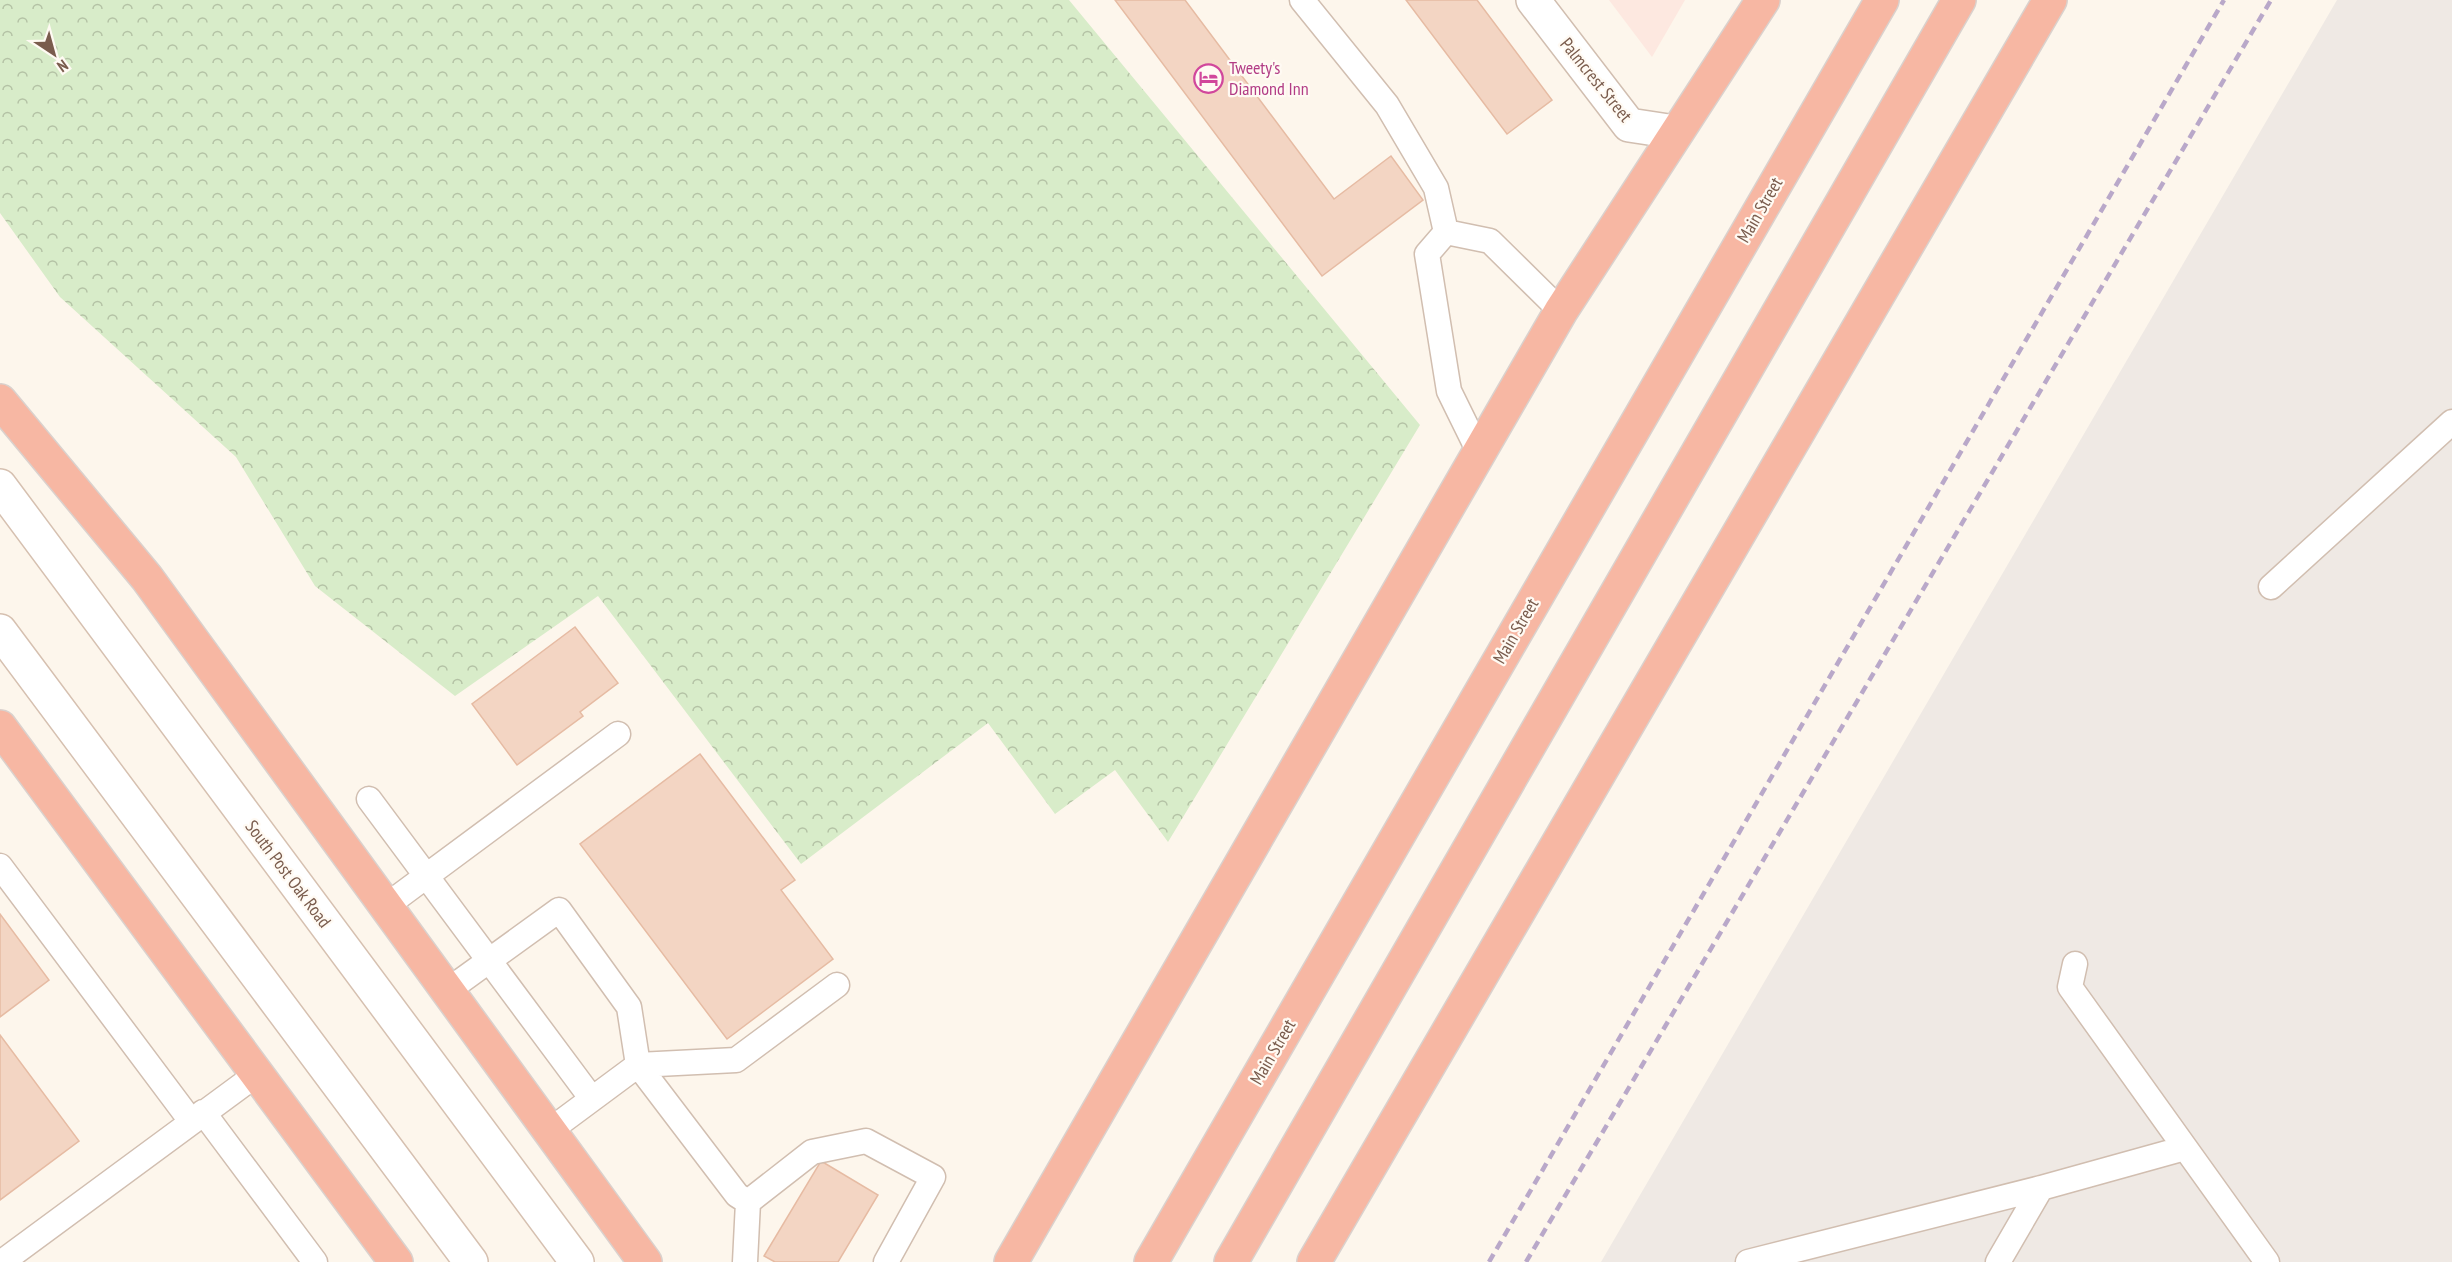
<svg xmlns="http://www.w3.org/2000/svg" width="2452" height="1262" font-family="'PT Sans Narrow',sans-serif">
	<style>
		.commercial { fill: #fde8e0 }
		.industrial { fill: #efe9e4 }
		.forest { fill: url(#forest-crowns) }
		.building { fill: #f3d5c3; stroke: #e6bba3; stroke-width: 1.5 }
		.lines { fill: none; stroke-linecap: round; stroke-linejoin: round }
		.lane-casing { stroke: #d1beb0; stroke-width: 27 }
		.street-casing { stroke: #d1beb0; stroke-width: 36 }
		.secondary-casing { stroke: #d6c0b0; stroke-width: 36 }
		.highway-casing { stroke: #dad1cd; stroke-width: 36 }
		.lane { stroke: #fff; stroke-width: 24 }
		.street { stroke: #fff; stroke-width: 33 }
		.secondary { stroke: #fff; stroke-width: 33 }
		.highway { stroke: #f7b7a3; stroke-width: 33 }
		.rail { stroke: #b9a8c9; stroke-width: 4.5; stroke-dasharray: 9 6; stroke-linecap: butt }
		.labels { text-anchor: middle; stroke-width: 4.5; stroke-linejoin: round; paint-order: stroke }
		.hotel-label { font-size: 18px; fill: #b23c85; stroke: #fffaf3; text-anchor: start }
		.street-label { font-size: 18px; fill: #7a5c4d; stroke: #fffaf3 }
	</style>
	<defs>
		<pattern id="forest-crowns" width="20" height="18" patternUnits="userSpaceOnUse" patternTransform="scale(1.5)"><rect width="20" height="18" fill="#d8ecc9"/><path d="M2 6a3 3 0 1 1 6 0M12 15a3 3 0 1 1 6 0" fill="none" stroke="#b4c2a5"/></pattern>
	</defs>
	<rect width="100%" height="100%" fill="#fdf6ec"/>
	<path class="commercial" d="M1609,0H1685L1652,57Z"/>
	<path class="industrial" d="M2337,0H2452V1262H1601Z"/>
	<path class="forest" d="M0,0H1069L1420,425L1168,842L1115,770L1055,814L988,723L801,864L598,596L455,696L315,586L236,457L60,297L0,213Z"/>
	<path class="building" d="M1115,0H1185L1334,199L1391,156L1423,200L1322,276Z
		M1406,0H1477L1552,100L1507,134Z
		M575,627L618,683L580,712L583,716L517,765L472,704Z
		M700,754L795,880L781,890L833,959L727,1039L580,844Z
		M0,914L49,980L0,1017Z
		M0,1035L79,1141L0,1200Z
		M821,1161L878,1195L838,1262H775L764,1256Z"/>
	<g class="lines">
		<defs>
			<path id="lane" d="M1302,0L1387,105L1436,188L1446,232
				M1479,452L1449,391L1427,254L1446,232L1490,241L1561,311
				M2271,587L2452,422
				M369,799L592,1099
				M0,866L191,1121
				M386,906L618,734
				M2075,964L2070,987L2267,1262
				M447,991L559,910L629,1007L638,1065L737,1195L748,1202
				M203,1112L315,1262
				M549,1131L638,1065L736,1060L837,985
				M2,1262L257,1074
				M745,1262L748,1202L812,1152L866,1141L933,1177L886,1262
				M1748,1262L2041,1188
				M1998,1262L2041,1188L2185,1148"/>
			<path id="street" d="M1533,0L1629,125L1675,132"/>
			<path id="secondary" d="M0,486L577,1262
				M0,631L471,1262"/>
			<path id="highway" d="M0,401L147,578L645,1262
				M0,727L396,1262
				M1011,1262L1561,311L1763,0
				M1151,1262L1882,0
				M1231,1262L1959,0
				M1314,1262L2050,0"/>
		</defs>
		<use href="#lane" class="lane-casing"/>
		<use href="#street" class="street-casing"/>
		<use href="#secondary" class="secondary-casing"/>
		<use href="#highway" class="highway-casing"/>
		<use href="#lane" class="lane"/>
		<use href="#street" class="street"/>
		<use href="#secondary" class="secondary"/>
		<use href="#highway" class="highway"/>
		<path class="rail" d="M1489,1262L2224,0
			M1526,1262L2271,0"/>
	</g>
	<defs>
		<symbol id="hotel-ring" viewBox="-11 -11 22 22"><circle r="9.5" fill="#fffaf3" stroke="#d1479c" stroke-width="1.5"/><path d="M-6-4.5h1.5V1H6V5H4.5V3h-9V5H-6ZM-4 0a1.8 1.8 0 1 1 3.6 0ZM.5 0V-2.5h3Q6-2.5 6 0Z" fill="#d1479c"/></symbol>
	</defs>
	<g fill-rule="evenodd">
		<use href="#hotel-ring" x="1192" y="62" width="33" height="33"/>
	</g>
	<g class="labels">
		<g class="hotel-label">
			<text x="1229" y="74">Tweety's<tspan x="1229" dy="21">Diamond Inn</tspan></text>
		</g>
		<g class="street-label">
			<text transform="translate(1596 80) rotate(51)" y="6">Palmcrest Street</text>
			<text transform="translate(1760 210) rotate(-60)" y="6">Main Street</text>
			<text transform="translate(1516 631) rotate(-60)" y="6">Main Street</text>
			<text transform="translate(288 874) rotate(53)" y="6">South Post Oak Road</text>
			<text transform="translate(1273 1052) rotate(-60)" y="6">Main Street</text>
		</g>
	</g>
	<g transform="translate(54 54) rotate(144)" stroke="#fffaf3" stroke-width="4.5" paint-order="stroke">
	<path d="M0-4.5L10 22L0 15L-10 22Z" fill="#7a5c4d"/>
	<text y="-9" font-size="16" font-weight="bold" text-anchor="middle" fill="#7a5c4d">N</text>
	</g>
</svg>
